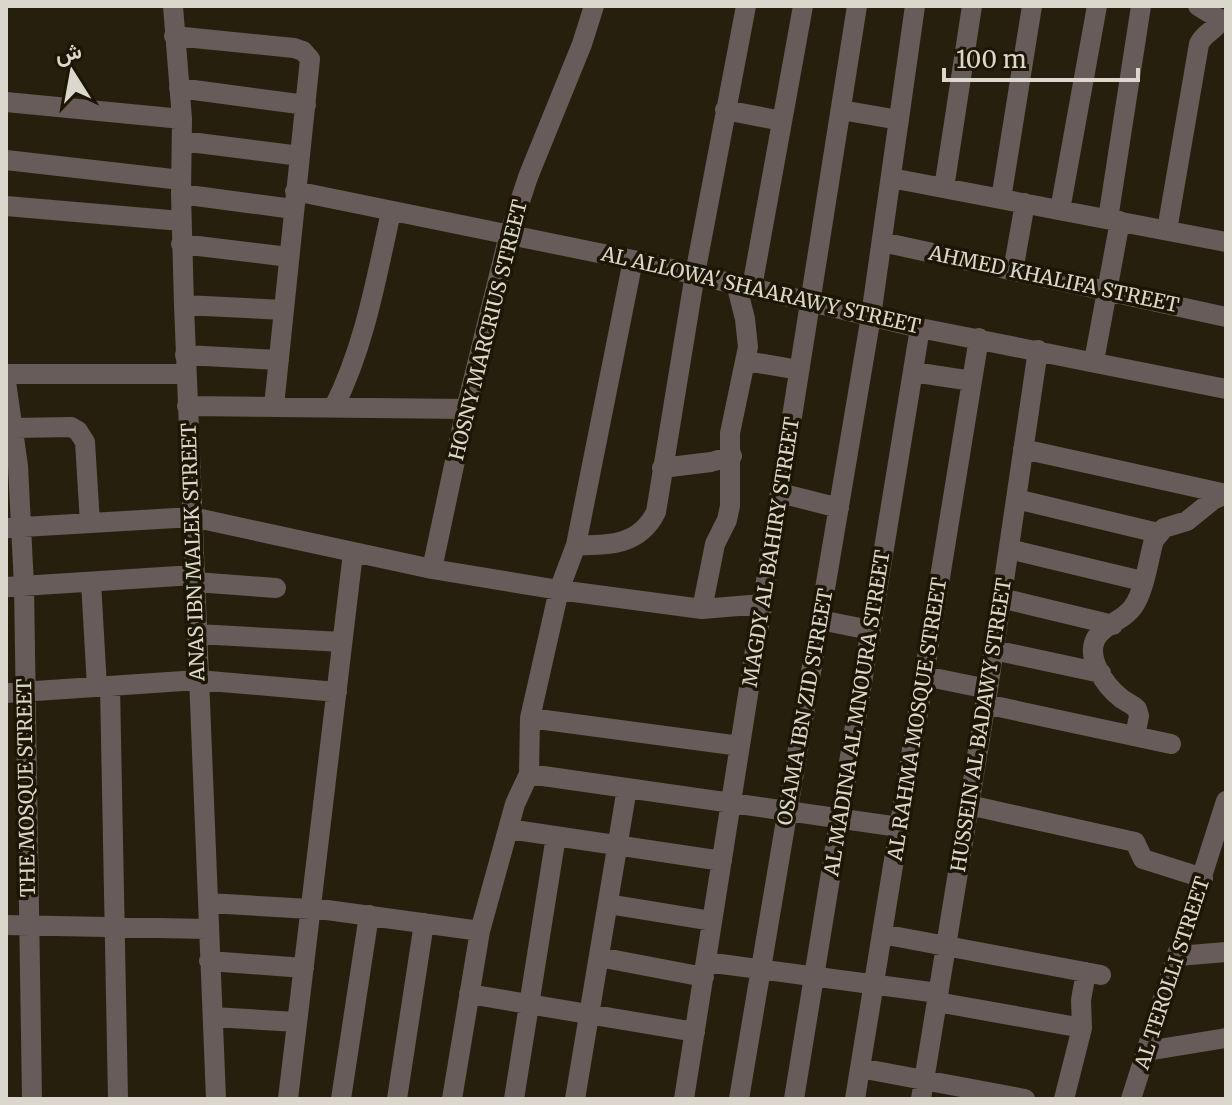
<svg xmlns="http://www.w3.org/2000/svg" width="1232" height="1105" font-family="Merriweather,Vazirmatn,serif">
	<style>
		.lines { fill: none; stroke-linecap: round; stroke-linejoin: round }
		.minor { stroke: #675c5a; stroke-width: 20 }
		.labels { text-anchor: middle; stroke-width: 7; stroke-linejoin: round; paint-order: stroke }
		.street-label { font-size: 20px; fill: #dcd7cc; stroke: #1d1605 }
	</style>
	<rect width="100%" height="100%" fill="#271f0d"/>
	<g class="lines">
		<path class="minor" d="M173,6L182,119L181,194L184,305L216,1099
			M1198,6L1226,23
			M174,36L294,48L303,51L310,59L274,406
			M179,88L306,105
			M6,102L182,119
			M725,110L782,121
			M841,110L899,120
			M182,141L300,156
			M6,160L181,180
			M891,178L1226,242
			M944,188L972,6
			M295,191L633,260L920,328L1226,389
			M181,194L293,209
			M1001,199L1032,6
			M6,206L181,221
			M1060,210L1097,6
			M1108,219L1141,6
			M1167,230L1199,44C1204,33 1216,30 1222,19
			M882,242L1226,317
			M181,244L289,257
			M1013,271L1025,203
			M752,287L803,6
			M184,305L284,310
			M185,355L279,360
			M746,361L799,370
			M1094,361L1120,221
			M913,372L972,381
			M6,374H186
			M6,382L18,466L24,586L32,1099
			M187,406L466,409
			M334,407C365,345 376,279 391,212
			M14,428L71,427L78,431L85,442L90,523
			M1023,449L1226,494
			M662,468L711,462L732,456
			M780,493L839,508
			M1016,499L1158,533
			M6,528L192,517L432,569L559,590L702,609L762,604
			M576,545C609,546 640,545 656,512L695,274L746,6
			M1009,549L1142,581
			M432,569L466,409L509,235L528,177L582,44L594,6
			M91,582L97,687
			M195,582L276,588
			M6,587L194,575
			M1001,598L1113,625
			M702,609L715,544L727,520L730,506V433L748,347L745,319L736,283
			M820,620L870,630
			M197,634L342,642
			M994,650L1101,673
			M924,676L988,689
			M110,686L118,1099
			M6,693L198,680L337,692
			M985,704L1171,744
			M530,718L740,746
			M1135,736L1139,716L1137,709C1132,704 1128,703 1122,699C1105,686 1082,654 1099,634C1108,623 1124,620 1133,607C1145,590 1148,561 1154,540L1164,528L1187,521L1213,500L1226,494
			M529,774L899,827
			M969,805L1135,842L1143,859L1203,878
			M508,829L722,861
			M208,903L327,910L480,931
			M608,904L712,921
			M6,925L208,929
			M882,934L1101,975
			M1178,956L1226,952
			M599,957L704,977
			M209,961L304,968
			M706,962L938,993
			M469,994L695,1032
			M937,1002L1082,1028
			M213,1017L297,1022
			M1147,1051L1226,1038
			M860,1068L1025,1099
			M288,1099L353,553
			M341,1099L369,915
			M397,1099L424,923
			M452,1099L480,931L515,804L529,774L530,718L559,590L576,545L633,260
			M514,1099L556,836
			M575,1099L627,788
			M684,1099L857,6
			M739,1099L871,316L915,6
			M794,1099L920,328
			M855,1099L979,338
			M921,1099L988,689L1038,350
			M1064,1099L1082,1028L1081,1000L1086,972
			M1131,1099L1226,801"/>
	</g>
	<g class="labels">
		<g class="street-label">
			<text transform="translate(1054 279) rotate(12)" y="7">AHMED KHALIFA STREET</text>
			<text transform="translate(761 290) rotate(13)" y="7">AL ALLOWA' SHAARAWY STREET</text>
			<text transform="translate(488 330) rotate(-76)" y="7">HOSNY MARCRIUS STREET</text>
			<text transform="translate(193 552) rotate(-92)" y="7">ANAS IBN MALEK STREET</text>
			<text transform="translate(771 552) rotate(-81)" y="7">MAGDY AL BAHIRY STREET</text>
			<text transform="translate(805 707) rotate(-80)" y="7">OSAMA IBN ZID STREET</text>
			<text transform="translate(857 713) rotate(-81)" y="7">AL MADINA AL MNOURA STREET</text>
			<text transform="translate(917 719) rotate(-81)" y="7">AL RAHMA MOSQUE STREET</text>
			<text transform="translate(981 725) rotate(-81)" y="7">HUSSEIN AL BADAWY STREET</text>
			<text transform="translate(26 788) rotate(-91)" y="7">THE MOSQUE STREET</text>
			<text transform="translate(1172 973) rotate(-72)" y="7">AL TEROLLI STREET</text>
		</g>
	</g>
	<rect width="1232" height="1105" fill="none" stroke="#dcd7cc" stroke-width="16"/>
	<g transform="translate(72 72) rotate(349)" stroke="#1d1605" stroke-width="6" paint-order="stroke">
	<path d="M0-6L14 30L0 20L-14 30Z" fill="#dcd7cc"/>
	<text y="-12" font-size="22" font-weight="bold" text-anchor="middle" fill="#dcd7cc">ش</text>
	</g>
	<path d="M944 68v12h194v-12" fill="none" stroke="#dcd7cc" stroke-width="4"/>
	<text x="956" y="68" font-size="24" fill="#dcd7cc" stroke="#1d1605" stroke-width="6" paint-order="stroke">100 m</text>
</svg>
